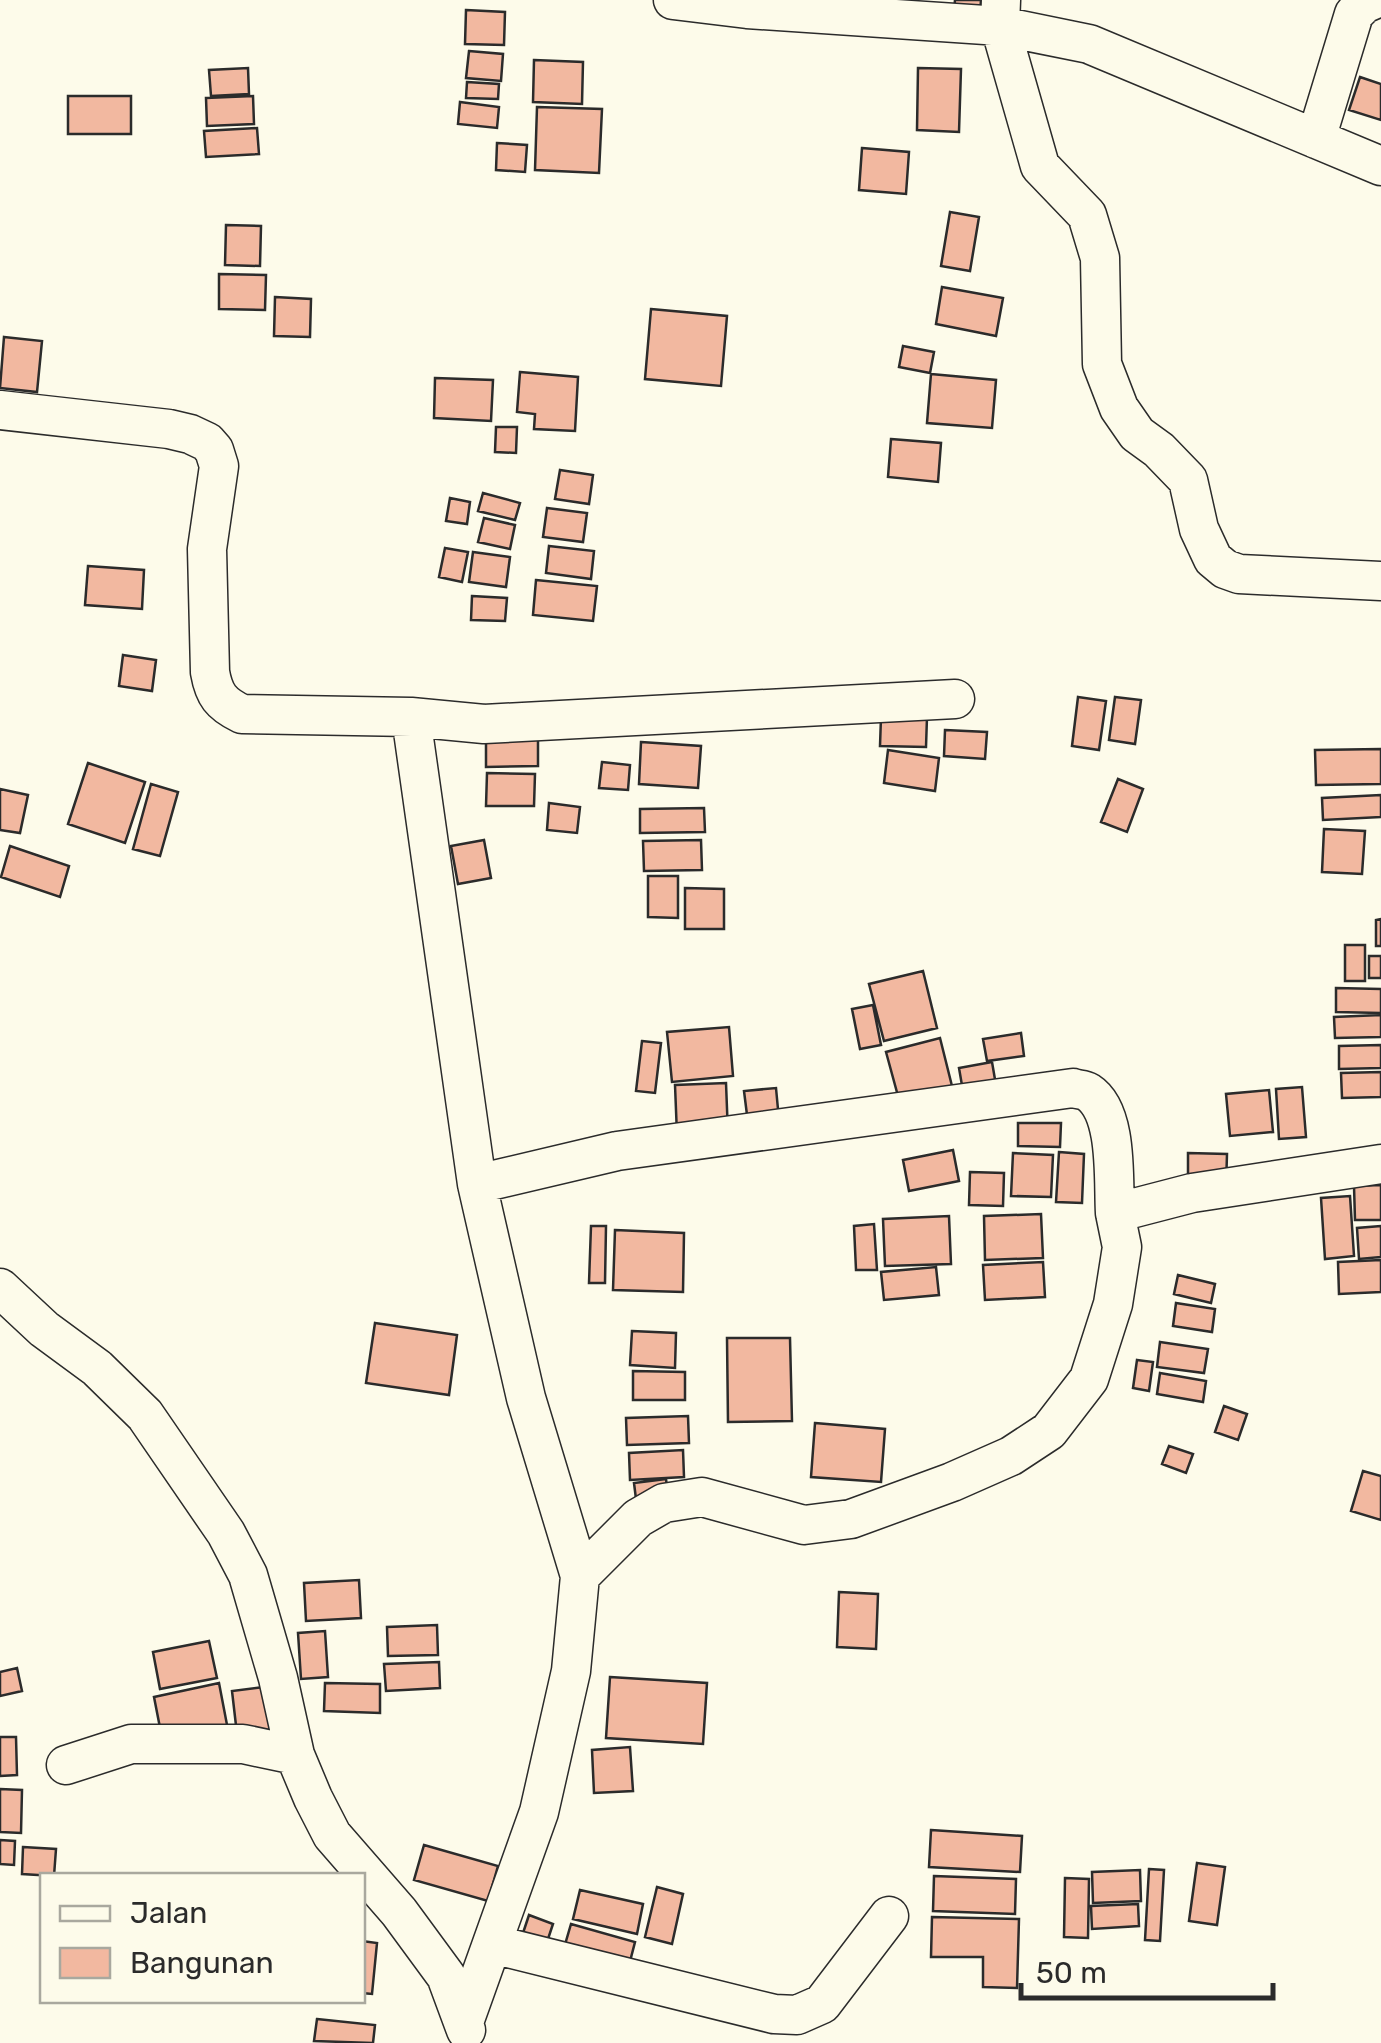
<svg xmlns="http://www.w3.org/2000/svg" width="1381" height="2043" font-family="Rubik,sans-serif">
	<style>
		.building { fill: #f2b8a0; stroke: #2b2b2b; stroke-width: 2.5 }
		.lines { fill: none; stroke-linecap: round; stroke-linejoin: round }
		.minor-casing { stroke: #2b2b2b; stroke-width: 41 }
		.minor { stroke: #fdfbea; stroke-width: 38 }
	</style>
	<rect width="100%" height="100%" fill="#fdfbea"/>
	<path class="building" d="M955,0H981L980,13L954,11Z
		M466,10L505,12L504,45L465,44Z
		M469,51L503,54L501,81L466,78Z
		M534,60L583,62L582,104L533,102Z
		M248,68L249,94L211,96L209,70Z
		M918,68L961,69L959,132L917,130Z
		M1360,77L1381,84V120L1349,110Z
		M467,82L499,84L498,99L466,98Z
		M68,96H131V134H68Z
		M253,96L254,124L207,126L206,98Z
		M460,102L499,107L497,128L458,124Z
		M537,107L602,109L599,173L535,170Z
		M257,128L259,154L206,157L204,131Z
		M497,143L527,145L525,172L496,170Z
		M862,148L909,152L906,194L859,190Z
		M950,212L979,217L970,271L941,266Z
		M226,225L261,226L260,266L225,265Z
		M219,274L266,275L265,310L219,309Z
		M942,287L1003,298L996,336L936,324Z
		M275,297L311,299L310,337L274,336Z
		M651,309L727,316L721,386L645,379Z
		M4,337L42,341L37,392L0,388Z
		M903,346L934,352L930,373L899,367Z
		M520,372L578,377L575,431L534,429L535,414L517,412Z
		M931,374L996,380L992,428L927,423Z
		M435,378L493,380L491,421L434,418Z
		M496,427H517L516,453L495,452Z
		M891,439L941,443L938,482L888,477Z
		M560,470L593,475L589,504L555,499Z
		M483,493L520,503L515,520L478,511Z
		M450,498L470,502L467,524L446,521Z
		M547,508L587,513L583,542L543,537Z
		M484,518L515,525L510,549L478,542Z
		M549,546L594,551L591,579L546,573Z
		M445,548L468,552L462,582L439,577Z
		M473,552L510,557L506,587L469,582Z
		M88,566L144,570L142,609L85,605Z
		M536,580L597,586L593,621L533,615Z
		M472,596L507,598L505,621L471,620Z
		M123,655L156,660L152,691L119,686Z
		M1078,697L1106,701L1099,750L1072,746Z
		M1115,697L1141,700L1135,744L1109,740Z
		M881,717H927L926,747L880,746Z
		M945,730L987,732L985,759L944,756Z
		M538,738V766L486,767V739Z
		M641,742L701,746L698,788L639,784Z
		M1381,749V784L1316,785L1315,750Z
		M888,750L939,758L935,791L884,783Z
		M602,762L630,765L628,790L599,788Z
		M88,763L145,782L125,843L68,824Z
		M487,773L535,774L534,806H486Z
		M1118,779L1143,789L1127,832L1101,822Z
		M151,784L178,792L160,856L133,849Z
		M0,789L28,795L20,833L0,830Z
		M1381,795V817L1323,820L1322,798Z
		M549,803L580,807L577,833L547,830Z
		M704,808L705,832L640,833V809Z
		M1324,829L1365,831L1362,874L1322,872Z
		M484,840L491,878L458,884L451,846Z
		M701,840L702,870L644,871L643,841Z
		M10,846L69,866L60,897L1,877Z
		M648,876H678V918L648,917Z
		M685,888L724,889V929H685Z
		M1381,919V946H1376V920Z
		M1345,945H1365V981H1345Z
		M1369,956H1381V978H1369Z
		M923,971L937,1028L884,1041L869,984Z
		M1336,988L1381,989V1013L1336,1012Z
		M873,1005L881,1045L860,1049L852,1009Z
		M1381,1015V1037L1335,1038L1334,1017Z
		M729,1027L733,1076L672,1082L667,1032Z
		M1021,1033L1024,1056L987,1061L983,1039Z
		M940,1038L954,1094L901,1107L886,1052Z
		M642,1041L661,1043L655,1093L636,1091Z
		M1381,1045V1068L1339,1069V1046Z
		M992,1062L997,1091L964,1097L959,1068Z
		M1381,1072V1097L1342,1098L1341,1073Z
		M726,1083L728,1134L677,1135L675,1085Z
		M1302,1087L1306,1137L1279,1139L1276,1089Z
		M776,1088L779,1120L748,1123L744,1091Z
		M1269,1090L1273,1132L1230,1136L1226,1094Z
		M1018,1123H1061L1060,1147L1018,1146Z
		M953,1150L959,1181L909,1191L903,1160Z
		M1059,1152L1084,1154L1082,1203L1056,1202Z
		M1013,1153L1053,1155L1051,1197L1011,1196Z
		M1188,1153L1227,1154L1226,1187L1188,1186Z
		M970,1172L1004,1173L1003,1206L969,1205Z
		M1381,1185V1220H1355L1354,1186Z
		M1350,1196L1354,1256L1325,1259L1321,1198Z
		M1041,1214L1043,1258L985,1260L984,1216Z
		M949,1216L951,1264L885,1266L883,1219Z
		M874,1224L877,1270H856L854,1226Z
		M591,1226H606L605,1283H589Z
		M1381,1226V1257L1359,1259L1357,1228Z
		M615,1230L684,1233L683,1292L613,1290Z
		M1381,1260V1292L1339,1294L1338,1262Z
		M1043,1262L1045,1297L985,1300L983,1265Z
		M936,1267L939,1295L884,1300L881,1272Z
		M1178,1275L1215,1284L1211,1303L1174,1294Z
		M1176,1303L1215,1309L1212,1332L1173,1326Z
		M375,1323L457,1335L449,1395L366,1383Z
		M632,1331L676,1333L675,1368L630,1365Z
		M727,1338H790L792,1421L728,1422Z
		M1160,1342L1208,1349L1204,1373L1157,1367Z
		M1137,1360L1153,1362L1149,1391L1133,1388Z
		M633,1371L685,1372V1400H633Z
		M1160,1373L1206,1381L1203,1402L1157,1394Z
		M1224,1406L1247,1414L1238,1440L1215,1432Z
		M688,1416L689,1443L627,1445L626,1418Z
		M815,1423L885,1429L881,1482L811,1477Z
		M1169,1446L1193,1454L1186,1473L1162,1464Z
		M683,1450L684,1477L630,1480L629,1453Z
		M1363,1471L1381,1476V1520L1351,1511Z
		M666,1479L668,1495L636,1499L634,1483Z
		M359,1580L361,1618L306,1621L304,1583Z
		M839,1592L878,1594L876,1649L837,1647Z
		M437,1625L438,1655L388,1656L387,1627Z
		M325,1631L328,1677L301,1679L298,1633Z
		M209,1641L217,1678L160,1689L153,1652Z
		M439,1662L440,1688L386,1691L384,1664Z
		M17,1668L22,1691L0,1696V1672Z
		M610,1677L707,1683L703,1744L606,1738Z
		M219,1683L228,1730L163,1743L154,1697Z
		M325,1683L380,1684V1713L324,1711Z
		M272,1686L277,1729L237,1734L232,1691Z
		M0,1737H16L17,1775L0,1776Z
		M630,1747L633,1791L594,1793L592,1750Z
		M0,1789L22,1790L21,1833L0,1832Z
		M931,1830L1022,1836L1020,1872L929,1867Z
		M0,1840L15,1841L14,1865L0,1864Z
		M424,1845L498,1866L488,1901L414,1880Z
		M23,1847L56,1849L54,1876L22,1874Z
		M1197,1863L1225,1867L1217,1925L1189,1921Z
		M1149,1869L1164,1870L1160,1941L1145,1940Z
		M1140,1870L1141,1901L1093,1903L1092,1872Z
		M934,1876L1016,1879L1015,1914L933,1911Z
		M1065,1878L1089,1879L1088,1938L1064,1937Z
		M657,1887L683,1894L672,1944L645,1937Z
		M580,1890L643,1904L637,1934L573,1919Z
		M1138,1904L1139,1926L1092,1929L1091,1906Z
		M529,1915L553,1924L544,1951L520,1942Z
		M932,1917L1019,1919L1017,1988L983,1987V1957H931Z
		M571,1924L635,1942L627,1973L562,1955Z
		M362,1941L377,1943L372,1994L362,1993Z
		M317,2019L375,2025L373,2043L314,2041Z"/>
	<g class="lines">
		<defs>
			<path id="minor" d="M673,0L747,9L1000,26L1089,44L1381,166
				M1001,0L1000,26L1040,166L1087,215L1100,258L1102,364L1119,408L1137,434L1159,450L1188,480L1199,529L1213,559L1225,569L1239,574L1381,581
				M1316,139L1354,14L1364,4L1373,0
				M0,410L169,429L190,434L207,442L214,450L219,466L207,549L210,672C214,695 221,704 242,714L411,717L484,724L955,699
				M411,717L477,1184L526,1398L580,1576L571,1671L539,1812L464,2022
				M477,1184L617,1151L1073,1088C1078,1090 1083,1089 1088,1092C1119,1112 1113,1181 1115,1213
				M0,1288L44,1329L97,1368L145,1415L226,1533L248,1575L278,1678L295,1755L313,1798L332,1835L399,1912L446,1976L466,2030
				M580,1576L638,1518L664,1503L702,1497L804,1525L851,1519L952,1482L1011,1456L1049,1431L1089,1379L1113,1304L1122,1247L1115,1213L1192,1193L1381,1164
				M66,1765L131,1744H243L295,1755
				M492,1944L774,2014L797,2015L822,2004L889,1916"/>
		</defs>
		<use href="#minor" class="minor-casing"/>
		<use href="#minor" class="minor"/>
	</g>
	<rect x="40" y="1873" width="325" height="130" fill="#fdfbea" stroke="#a9a89e" stroke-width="2.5"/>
	<rect x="60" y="1906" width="50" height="15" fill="#fdfbea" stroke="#a9a89e" stroke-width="2.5"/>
	<text x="130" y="1923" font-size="30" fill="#2b2b2b">Jalan</text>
	<rect x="60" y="1948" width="50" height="30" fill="#f2b8a0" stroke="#a9a89e" stroke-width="2.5"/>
	<text x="130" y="1973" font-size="30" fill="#2b2b2b">Bangunan</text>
	<path d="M1021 1983v15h252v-15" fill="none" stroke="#2b2b2b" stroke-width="5"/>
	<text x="1036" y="1983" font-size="30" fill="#2b2b2b" stroke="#fdfbea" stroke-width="8" paint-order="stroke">50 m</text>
</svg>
